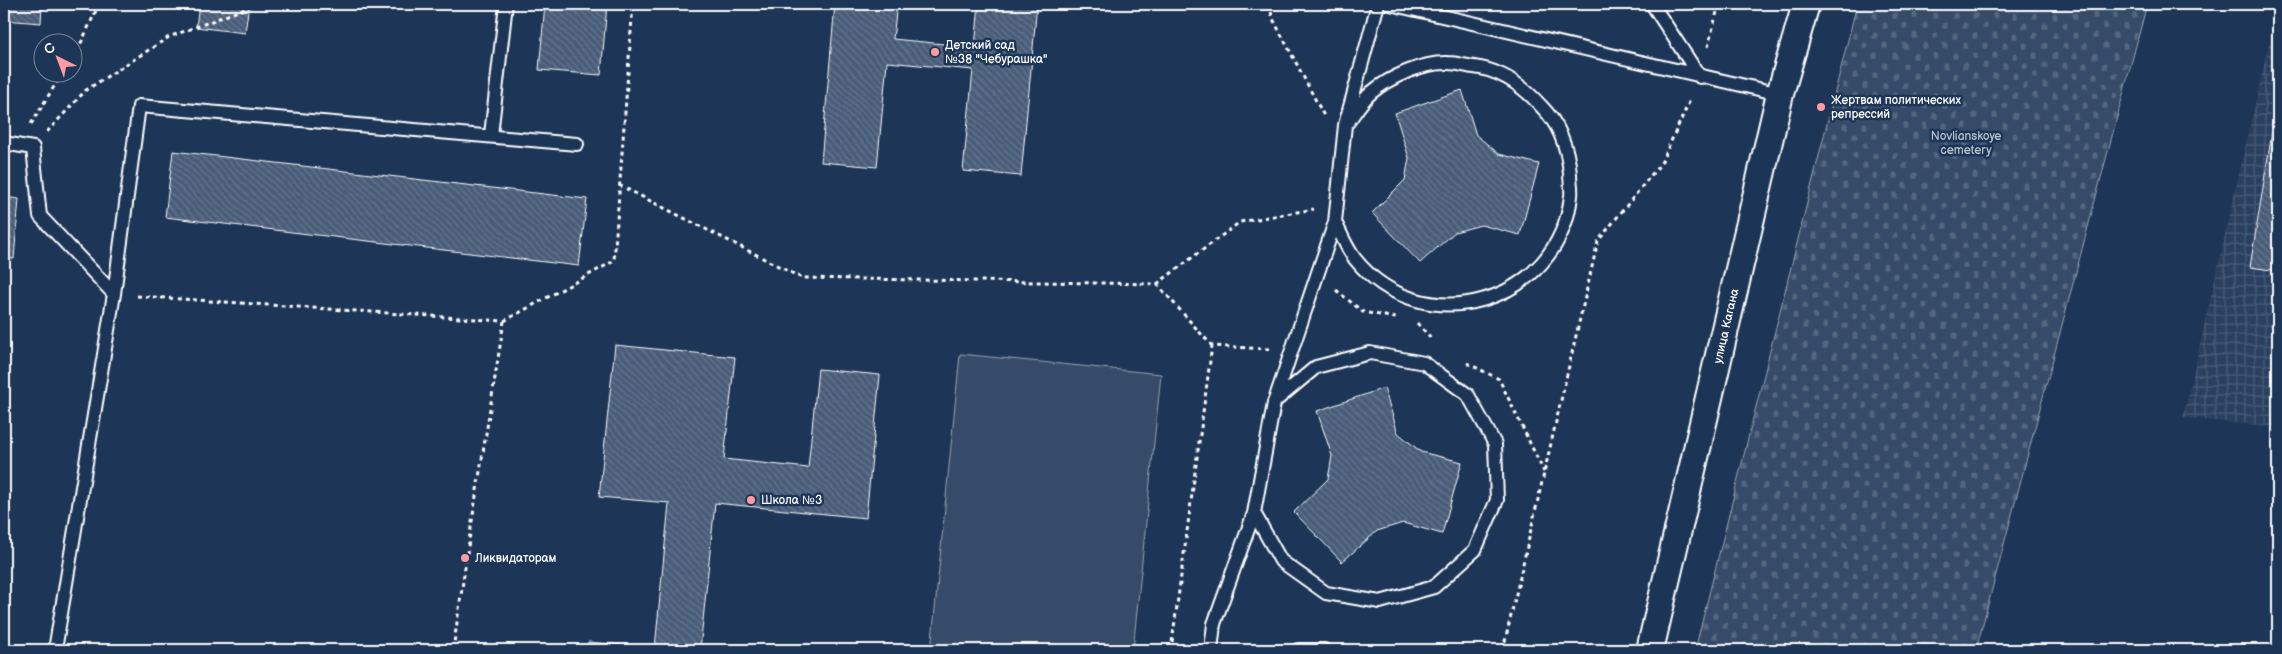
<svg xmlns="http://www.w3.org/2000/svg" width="2282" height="654" font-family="'Balsamiq Sans',sans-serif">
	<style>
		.industrial { fill: url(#industrial-grid) }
		.cemetery { fill: url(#cemetery-stones); stroke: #9aa5b4 }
		.pitch { fill: #364b69; stroke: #9aa5b4 }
		.building { fill: url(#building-back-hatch); stroke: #fff }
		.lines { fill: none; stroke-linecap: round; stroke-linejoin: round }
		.service-casing { stroke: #fff; stroke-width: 16 }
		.minor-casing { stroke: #fff; stroke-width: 30 }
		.path { stroke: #fff; stroke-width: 3; stroke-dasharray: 4 4; stroke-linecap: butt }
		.service { stroke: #1d3557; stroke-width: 12 }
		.minor { stroke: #1d3557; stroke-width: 26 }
		.poi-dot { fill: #ff9aa2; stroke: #1d3557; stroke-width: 2 }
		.labels { text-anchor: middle; stroke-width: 5; stroke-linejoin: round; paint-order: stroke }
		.poi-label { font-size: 12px; fill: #fff; stroke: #1d3557; text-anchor: start }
		.park-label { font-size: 12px; fill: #b9c0ca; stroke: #1d3557 }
		.street-label { font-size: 12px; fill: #fff; stroke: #1d3557 }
	</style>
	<defs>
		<pattern id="industrial-grid" width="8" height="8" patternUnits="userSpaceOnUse" patternTransform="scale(1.25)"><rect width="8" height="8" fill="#2a4161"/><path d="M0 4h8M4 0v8" fill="none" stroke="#4a5e79"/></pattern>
		<pattern id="cemetery-stones" width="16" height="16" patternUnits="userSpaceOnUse" patternTransform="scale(1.25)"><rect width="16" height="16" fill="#364b69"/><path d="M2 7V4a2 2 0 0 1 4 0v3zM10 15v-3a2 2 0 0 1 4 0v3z" fill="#546680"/></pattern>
		<pattern id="building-back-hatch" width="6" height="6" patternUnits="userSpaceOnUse" patternTransform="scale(1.25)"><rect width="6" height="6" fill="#4a5d79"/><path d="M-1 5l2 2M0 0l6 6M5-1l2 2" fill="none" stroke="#65758d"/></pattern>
	</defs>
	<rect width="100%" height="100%" fill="#1d3557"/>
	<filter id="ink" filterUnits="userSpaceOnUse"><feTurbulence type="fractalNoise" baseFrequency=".02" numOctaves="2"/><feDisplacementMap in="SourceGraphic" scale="10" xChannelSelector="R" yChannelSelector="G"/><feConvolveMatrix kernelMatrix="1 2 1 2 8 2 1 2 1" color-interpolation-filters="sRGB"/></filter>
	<g filter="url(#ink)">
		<path class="industrial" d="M2278,4V427L2183,418Z"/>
		<path class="cemetery" d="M1857,4H2147L1976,650H1695Z"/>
		<path class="pitch" d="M960,354L1161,374L1133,650H931Z"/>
		<path class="building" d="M4,4H42L41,23L4,20Z
			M199,4H249L245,33L196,27Z
			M545,4H607L601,75L539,70Z
			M835,4H897L893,39L975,47L979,4H1037L1021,176L963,171L973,70L887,62L877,167L821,162Z
			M1462,90L1476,135L1499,154L1539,164L1520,235L1481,225L1455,232L1420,263L1372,213L1405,180L1409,158L1395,113Z
			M2278,96V271L2250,267Z
			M173,151L587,199L579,266L165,217Z
			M4,197L19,199L14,259L4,258Z
			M615,345L735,357L724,459L808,468L818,369L880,375L866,518L715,503L700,650H587L588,642L655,648L669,503L599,497Z
			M1384,388L1398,433L1421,452L1462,462L1442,534L1403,523L1377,531L1342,562L1294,512L1328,479L1332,456L1317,411Z"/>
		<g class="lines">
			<defs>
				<path id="service" d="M1390,4L1780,94
					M1652,4L1700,77
					M491,135L506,4
					M4,143L33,148L40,216L114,294
					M1335,222C1341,234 1347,249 1355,259C1422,343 1559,304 1571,196C1572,189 1570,181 1570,174C1568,149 1559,124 1541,106C1523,86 1501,70 1474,67C1466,66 1457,63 1448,63C1423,62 1390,77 1372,92C1362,100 1355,112 1348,122
					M1254,513L1281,561L1326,593L1380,602L1434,587L1475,550L1497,500L1495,444L1468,395L1424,363L1370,353L1316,367L1274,402
					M55,650L114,294L139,106L577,144
					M1211,650L1214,624L1254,513L1274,403L1335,222L1345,125L1378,4
					M1298,650H1324"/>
				<path id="minor" d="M1650,650L1780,94L1806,4"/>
			</defs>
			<use href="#service" class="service-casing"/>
			<use href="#minor" class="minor-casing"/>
			<path class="path" d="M1270,4L1272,17L1324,116
				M1708,47L1719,4
				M72,57L82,41L99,4
				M31,124L63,72
				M47,132L86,90L169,37L257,4
				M619,185L802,278L1157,284L1212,346
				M1157,284L1240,222L1314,209
				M1336,290L1363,312L1396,318
				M137,296L504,321L469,540L453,650
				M504,321L614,261L633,4
				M1417,323L1433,340
				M1467,363L1499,379L1544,472
				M1171,650L1212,346L1269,349
				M1503,650L1598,241L1661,163L1691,98"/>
			<use href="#service" class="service"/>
			<use href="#minor" class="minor"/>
		</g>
	</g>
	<g class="poi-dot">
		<circle cx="935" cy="52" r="5"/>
		<circle cx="1821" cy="107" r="5"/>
		<circle cx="751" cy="500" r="5"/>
		<circle cx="465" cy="558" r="5"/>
	</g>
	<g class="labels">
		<g class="poi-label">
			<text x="945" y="49">Детский сад<tspan x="945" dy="14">№38 "Чебурашка"</tspan></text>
			<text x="1831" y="104">Жертвам политических<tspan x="1831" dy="14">репрессий</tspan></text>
			<text x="761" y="504">Школа №3</text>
			<text x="475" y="562">Ликвидаторам</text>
		</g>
		<g class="park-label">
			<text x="1966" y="140">Novlianskoye<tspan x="1966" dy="14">cemetery</tspan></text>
		</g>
		<g class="street-label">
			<text transform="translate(1726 326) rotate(-77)" y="4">улица Кагана</text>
		</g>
	</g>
	<rect width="2282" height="654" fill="none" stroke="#1d3557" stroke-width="20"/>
	<rect x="10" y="10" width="2262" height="634" fill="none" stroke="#fff" stroke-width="2" filter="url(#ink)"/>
	<g transform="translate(58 58) rotate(318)"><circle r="24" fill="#1d3557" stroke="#77869a"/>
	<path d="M0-4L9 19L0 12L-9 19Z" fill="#ff9aa2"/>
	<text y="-8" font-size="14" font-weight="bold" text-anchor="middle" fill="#ffffff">С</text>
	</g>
</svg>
